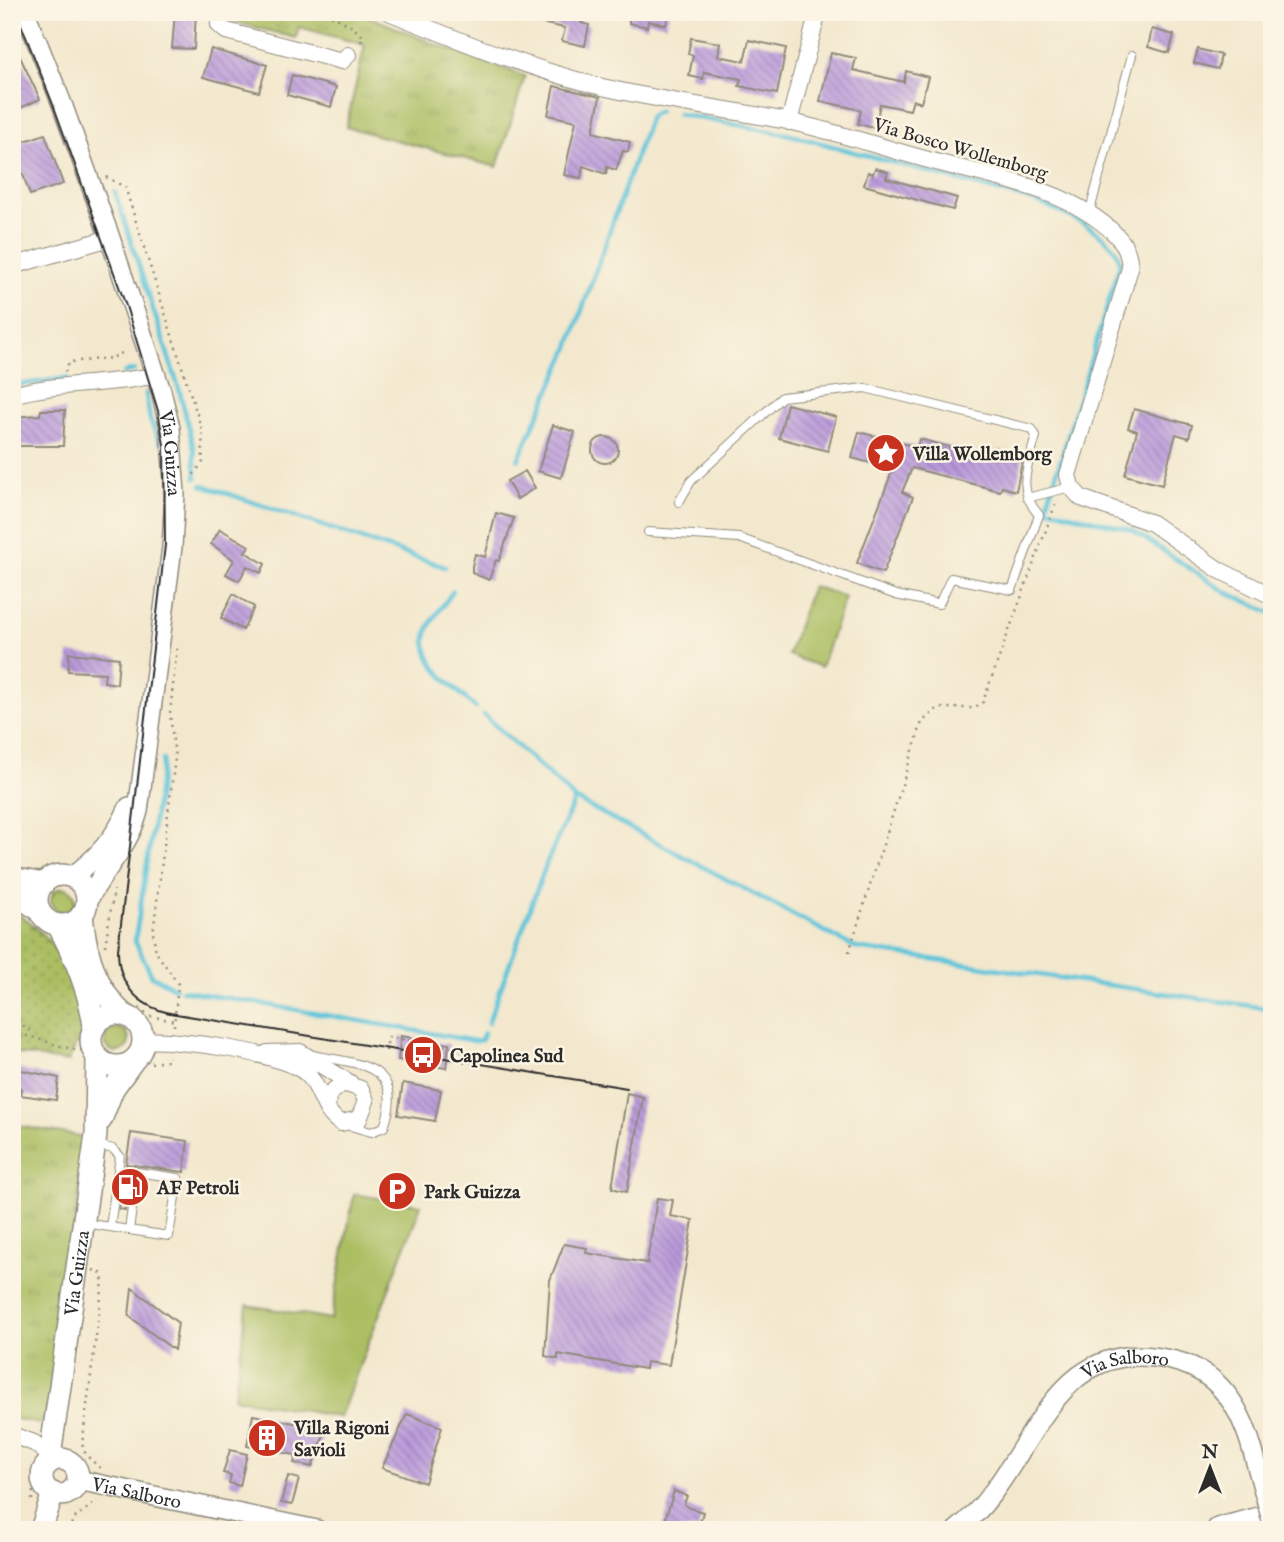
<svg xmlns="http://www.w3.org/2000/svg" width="1284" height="1542" font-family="'IM FELL English',serif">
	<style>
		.grass { fill: #abbe62; stroke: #6b7446; stroke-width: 2 }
		.park { fill: url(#park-tufts); stroke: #6b7446; stroke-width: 2 }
		.garden { fill: url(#garden-dots); stroke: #6b7446; stroke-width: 2 }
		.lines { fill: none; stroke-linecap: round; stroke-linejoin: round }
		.stream { stroke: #5dc4da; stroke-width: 4.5 }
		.building { fill: url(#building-back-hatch) }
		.service-casing { stroke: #8f8a7c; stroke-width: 10 }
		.minor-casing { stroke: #8f8a7c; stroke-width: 18 }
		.tertiary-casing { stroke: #8f8a7c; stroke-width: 22 }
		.secondary-casing { stroke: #8f8a7c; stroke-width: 24 }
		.trunk-casing { stroke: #8f8a7c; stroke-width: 27 }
		.path { stroke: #8f8a7c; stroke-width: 2.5; stroke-dasharray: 2 5; stroke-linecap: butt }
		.service { stroke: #fff; stroke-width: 8 }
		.minor { stroke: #fff; stroke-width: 16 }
		.tertiary { stroke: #fff; stroke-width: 19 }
		.secondary { stroke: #fff; stroke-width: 21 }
		.trunk { stroke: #fff; stroke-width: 24 }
		.tram { stroke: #2b2b2b; stroke-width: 2 }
		.tertiary-bridge-casing { stroke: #8f8a7c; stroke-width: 22; stroke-linecap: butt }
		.tertiary-bridge { stroke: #fff; stroke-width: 19 }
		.labels { text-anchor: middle; stroke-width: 5; stroke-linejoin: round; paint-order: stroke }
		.street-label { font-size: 19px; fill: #2b2b2b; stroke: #fcf5e5 }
		.poi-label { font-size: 19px; font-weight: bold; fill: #2b2b2b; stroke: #fcf5e5; text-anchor: start }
	</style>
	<defs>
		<pattern id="park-tufts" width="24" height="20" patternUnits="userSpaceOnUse" patternTransform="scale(1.75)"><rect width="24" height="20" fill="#abbe62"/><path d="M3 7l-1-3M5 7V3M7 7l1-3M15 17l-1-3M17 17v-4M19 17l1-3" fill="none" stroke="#8b9b51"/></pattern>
		<pattern id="garden-dots" width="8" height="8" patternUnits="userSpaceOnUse" patternTransform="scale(1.75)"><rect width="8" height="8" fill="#abbe62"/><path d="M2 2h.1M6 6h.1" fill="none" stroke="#8b9b51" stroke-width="1.8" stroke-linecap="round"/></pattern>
		<pattern id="building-back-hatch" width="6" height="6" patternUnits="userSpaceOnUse" patternTransform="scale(1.75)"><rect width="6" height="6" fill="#b999db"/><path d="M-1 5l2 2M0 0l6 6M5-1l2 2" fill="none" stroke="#977db2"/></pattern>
	</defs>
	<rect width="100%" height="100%" fill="#fcf5e5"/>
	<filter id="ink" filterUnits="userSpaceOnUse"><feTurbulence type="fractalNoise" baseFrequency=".0143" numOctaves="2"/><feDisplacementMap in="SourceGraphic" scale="14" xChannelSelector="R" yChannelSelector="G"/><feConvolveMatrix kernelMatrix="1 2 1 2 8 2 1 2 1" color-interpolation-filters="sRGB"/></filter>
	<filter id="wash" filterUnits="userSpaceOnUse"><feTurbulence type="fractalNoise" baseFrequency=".00686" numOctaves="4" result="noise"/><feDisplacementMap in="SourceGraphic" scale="28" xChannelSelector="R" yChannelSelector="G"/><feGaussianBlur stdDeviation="1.57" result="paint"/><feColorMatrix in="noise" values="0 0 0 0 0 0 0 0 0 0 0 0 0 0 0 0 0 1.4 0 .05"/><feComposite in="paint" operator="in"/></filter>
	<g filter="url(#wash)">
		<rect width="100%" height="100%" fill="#f3e8cd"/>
		<path class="grass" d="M812,586L845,597L821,667L788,655Z
			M51 900a12 12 0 1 1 24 0a12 12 0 1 1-24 0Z
			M105 1040a12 12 0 1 1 24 0a12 12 0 1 1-24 0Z
			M354,1194L421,1205L340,1417L234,1398L247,1305L331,1319Z"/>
		<path class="park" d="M235,12H358L437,45L525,76L497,167L346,127L365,45L299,27L296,38L232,21Z
			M12,1125L87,1137L47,1415L40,1424L12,1418Z"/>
		<path class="garden" d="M12,910L29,921L55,947L79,1001L82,1014L81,1045L76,1044L68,1062L12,1053Z"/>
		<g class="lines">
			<path class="stream" d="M678,114L791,135L1035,201C1059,211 1119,235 1120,264L1046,508L1132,530L1224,591L1272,613
				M115,192L179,389L194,449L196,478
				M124,373L134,370
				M12,386L67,378
				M146,393L150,420L160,442
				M518,460L568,350L650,116L659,111
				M202,485L445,567
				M453,591C445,604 431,618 427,633C418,663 457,689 476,708
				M484,715L575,799L856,948L1272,1009
				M163,760L135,941L152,976L175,988
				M182,990L475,1041L481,1040L484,1033
				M488,1023L547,862L575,799"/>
		</g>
		<g id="blocks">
			<path class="building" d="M175,12H196L194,49L172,48Z
				M537,12L582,13L581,23L589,25L585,46L562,41L565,28L535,22Z
				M629,12H669L666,25L648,21L647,27L629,23Z
				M1152,29L1174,35L1169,53L1148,47Z
				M691,38L720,43L718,56L744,61L749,40L786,48L777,94L739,86L741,79L704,72L703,79L689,76L693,55L688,54Z
				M12,40L40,99L12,112V86L19,83L12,69Z
				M211,49L267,65L259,92L203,77Z
				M1198,49L1221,55L1218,69L1194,63Z
				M831,53L856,58L853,70L904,82L906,71L928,77L921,103L913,100L910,110L880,104L875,128L858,124L861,110L820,101Z
				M292,75L336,87L331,107L287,95Z
				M554,86L600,97L593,132L630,142L628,152L623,151L616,170L607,167L606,174L583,166L581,178L564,175L576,121L548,115Z
				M45,134L63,184L30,195L13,145Z
				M875,168L888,172L886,178L957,198L953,210L864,185L868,172L873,174Z
				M787,404L836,417L828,451L779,438Z
				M1134,409L1192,425L1189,438L1176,434L1162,485L1125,475L1137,431L1128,428Z
				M41,410H65L63,446H12V417L40,415Z
				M553,425L575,432L561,478L538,471Z
				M859,432L917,447L919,439L997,459L999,450L1023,457L1016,491L1002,487L1000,491L912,468L902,492L913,497L883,573L872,569L857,563L893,469L852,458Z
				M592 450a13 13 0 1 1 26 0a13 13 0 1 1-26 0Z
				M525,471L535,488L517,499L507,481Z
				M496,513L514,518L499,561L496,560L489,580L472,573V566L475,554L485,557Z
				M220,529L249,546L245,552L265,564L261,573L247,566L239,581L226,574L234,560L211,544Z
				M233,594L254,607L243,630L221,618Z
				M69,653L119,658L117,684L104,682L105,673L68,671Z
				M401,1036L449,1044L446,1068L398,1060Z
				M12,1068L59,1078L56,1100L20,1095L21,1088L12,1087Z
				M403,1083L441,1090L435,1121L398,1115Z
				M627,1093L643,1097L627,1192L612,1188Z
				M131,1133L188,1141L184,1172L126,1164Z
				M124,1177H130L125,1210L119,1209Z
				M657,1198L673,1200L670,1216L693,1220L669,1365L646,1362L645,1369L558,1354V1359L545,1356L550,1280L564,1244L587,1248L586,1253L647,1263Z
				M132,1288L178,1323L174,1350L129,1316Z
				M407,1414L442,1427L425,1483L382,1468Z
				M253,1415L326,1429L312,1467L294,1463L296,1455L247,1446Z
				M230,1450L247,1454L240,1486L229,1483L231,1475L223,1473Z
				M288,1476L299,1479L292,1505L281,1503Z
				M674,1491L687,1496L684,1504L689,1508L703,1512L698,1530H662Z"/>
		</g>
	</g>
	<g filter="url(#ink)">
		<use href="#blocks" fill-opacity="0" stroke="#8f8a7c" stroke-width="2"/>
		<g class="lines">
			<defs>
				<path id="service" d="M1089,214L1132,55
					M1027,498L1071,487
					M648,532L739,538L896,595L939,604L951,578L1012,590L1039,515C1015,488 1028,467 1036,436L1032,429L865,388L782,397L691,481L679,502
					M312,1055C358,1064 407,1064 384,1127L371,1132L347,1125
					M97,1145L113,1149L120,1156L110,1227
					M84,1223L129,1230L137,1172L118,1169
					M129,1230L169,1236L178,1178L137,1172"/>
				<path id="minor" d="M219,12V25L226,31L342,61L348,55
					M389,12C457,40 523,66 594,85C658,101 723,108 787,121C838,132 886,149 936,162C995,178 1071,189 1116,235C1126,245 1129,255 1130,268L1068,475L1071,487L1081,498L1152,523L1219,570L1272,596
					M789,122L818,12
					M12,266L110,238
					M12,395C59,382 108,386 156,375
					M143,1041C174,1038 287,1053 307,1074C322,1088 322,1113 341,1123L359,1119L366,1101L361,1089L343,1083L328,1095L327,1108
					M267,1053L300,1052L350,1083
					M12,1435L34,1443L48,1454"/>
				<g id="tertiary">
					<path id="s1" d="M25,12L62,104L110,238L161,391L170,428L175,493L172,547L138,811C129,847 103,869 87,902"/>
					<path d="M71,877C96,860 117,835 129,807"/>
					<path id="s2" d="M78,1480L317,1530"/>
					<path id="s3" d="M957,1530C1036,1469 1045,1328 1175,1361C1219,1372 1240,1407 1252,1448"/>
				</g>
				<g id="secondary">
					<circle cx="62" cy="900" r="25"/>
					<path d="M12,878L43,884"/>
					<path d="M12,892L39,910"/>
					<path d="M82,914C85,950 96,990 124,1015"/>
					<path d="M58,925C74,955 90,992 94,1027"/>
					<circle cx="117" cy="1040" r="26"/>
					<path d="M101,1120L113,1089L133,1061"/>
					<circle cx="60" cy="1477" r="18"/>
					<path id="s4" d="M49,1463L96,1135L97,1058"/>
					<path d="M41,1530L53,1493"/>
				</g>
				<path id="trunk" d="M1219,1530L1272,1516"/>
			</defs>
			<use href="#service" class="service-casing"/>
			<use href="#minor" class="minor-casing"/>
			<use href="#tertiary" class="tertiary-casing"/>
			<use href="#secondary" class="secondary-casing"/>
			<use href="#trunk" class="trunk-casing"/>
			<path class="path" d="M325,12L348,24L362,35L361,46
				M106,177L125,187L202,430L203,462L191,478
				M65,372L69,362L112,358L124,352
				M105,946L114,890
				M849,952L922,722L938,708H971L982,704L1057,500
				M139,1008L149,1016L175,1021
				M12,1017L34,1034
				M174,1026L178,984L156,952L153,933L175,758L170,713L177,648
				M12,1034C37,1035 58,1049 83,1050
				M386,1051L388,1037L462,1049L460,1064
				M151,1063L168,1061L169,1057
				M93,1270L101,1273L103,1282L82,1444L86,1455L101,1469
				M32,1500L35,1472
				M67,1530L76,1517L97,1501"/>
			<use href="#service" class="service"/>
			<use href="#minor" class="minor"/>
			<use href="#tertiary" class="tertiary"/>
			<use href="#secondary" class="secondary"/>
			<use href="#trunk" class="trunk"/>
			<path class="tram" d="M16,12L54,107L126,306L158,411L164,445L165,545L118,950C118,984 137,1006 170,1013L627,1088"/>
			<defs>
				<path id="tertiary-bridge" d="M1252,1448L1272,1520"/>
			</defs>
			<use href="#tertiary-bridge" class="tertiary-bridge-casing"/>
			<use href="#tertiary-bridge" class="tertiary-bridge"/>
		</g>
	</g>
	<defs>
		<symbol id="sight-disc" viewBox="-11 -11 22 22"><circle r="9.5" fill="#c8321e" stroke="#fcf5e5"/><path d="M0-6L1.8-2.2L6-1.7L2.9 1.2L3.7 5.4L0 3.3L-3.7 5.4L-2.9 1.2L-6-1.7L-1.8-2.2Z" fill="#fff"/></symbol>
		<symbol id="bus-disc" viewBox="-11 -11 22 22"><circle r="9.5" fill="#c8321e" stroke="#fcf5e5"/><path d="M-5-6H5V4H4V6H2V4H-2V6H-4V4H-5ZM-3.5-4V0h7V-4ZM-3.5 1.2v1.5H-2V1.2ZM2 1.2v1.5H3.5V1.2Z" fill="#fff"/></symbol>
		<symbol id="fuel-disc" viewBox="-11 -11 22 22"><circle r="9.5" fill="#c8321e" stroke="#fcf5e5"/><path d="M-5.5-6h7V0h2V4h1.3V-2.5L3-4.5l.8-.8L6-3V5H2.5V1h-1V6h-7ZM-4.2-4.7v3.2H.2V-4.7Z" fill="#fff"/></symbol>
		<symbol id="parking-disc" viewBox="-11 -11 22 22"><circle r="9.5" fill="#c8321e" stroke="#fcf5e5"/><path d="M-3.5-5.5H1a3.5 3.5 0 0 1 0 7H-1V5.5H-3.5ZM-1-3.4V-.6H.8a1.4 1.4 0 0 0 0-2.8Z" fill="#fff"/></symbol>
		<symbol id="building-disc" viewBox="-11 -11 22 22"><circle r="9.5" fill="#c8321e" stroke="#fcf5e5"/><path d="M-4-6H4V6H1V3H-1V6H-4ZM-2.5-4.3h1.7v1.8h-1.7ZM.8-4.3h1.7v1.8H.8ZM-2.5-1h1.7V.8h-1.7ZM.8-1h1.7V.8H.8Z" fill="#fff"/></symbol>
	</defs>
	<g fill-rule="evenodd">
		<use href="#sight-disc" x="864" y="431" width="44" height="44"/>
		<use href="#bus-disc" x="401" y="1033" width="44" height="44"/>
		<use href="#fuel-disc" x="108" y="1165" width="44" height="44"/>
		<use href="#parking-disc" x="375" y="1169" width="44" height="44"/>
		<use href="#building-disc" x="245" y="1416" width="44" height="44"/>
	</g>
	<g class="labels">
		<g class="street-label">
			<text transform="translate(961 148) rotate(16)" y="7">Via Bosco Wollemborg</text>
			<text dy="7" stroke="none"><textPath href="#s1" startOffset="466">Via Guizza</textPath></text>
			<text dy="7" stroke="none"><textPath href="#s4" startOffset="192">Via Guizza</textPath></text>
			<text dy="7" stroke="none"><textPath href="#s3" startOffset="247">Via Salboro</textPath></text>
			<text dy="7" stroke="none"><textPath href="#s2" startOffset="60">Via Salboro</textPath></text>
		</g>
		<g class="poi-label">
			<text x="913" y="460">Villa Wollemborg</text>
			<text x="450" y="1062">Capolinea Sud</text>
			<text x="157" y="1194">AF Petroli</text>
			<text x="424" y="1198">Park Guizza</text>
			<text x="294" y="1434">Villa Rigoni<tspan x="294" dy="22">Savioli</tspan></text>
		</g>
	</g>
	<rect width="1284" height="1542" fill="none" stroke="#fcf5e5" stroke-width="42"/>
	<g transform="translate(1210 1468)" stroke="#fcf5e5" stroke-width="5" paint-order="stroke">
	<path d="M0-5L12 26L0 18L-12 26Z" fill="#2b2b2b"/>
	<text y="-10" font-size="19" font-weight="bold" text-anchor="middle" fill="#2b2b2b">N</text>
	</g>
</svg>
